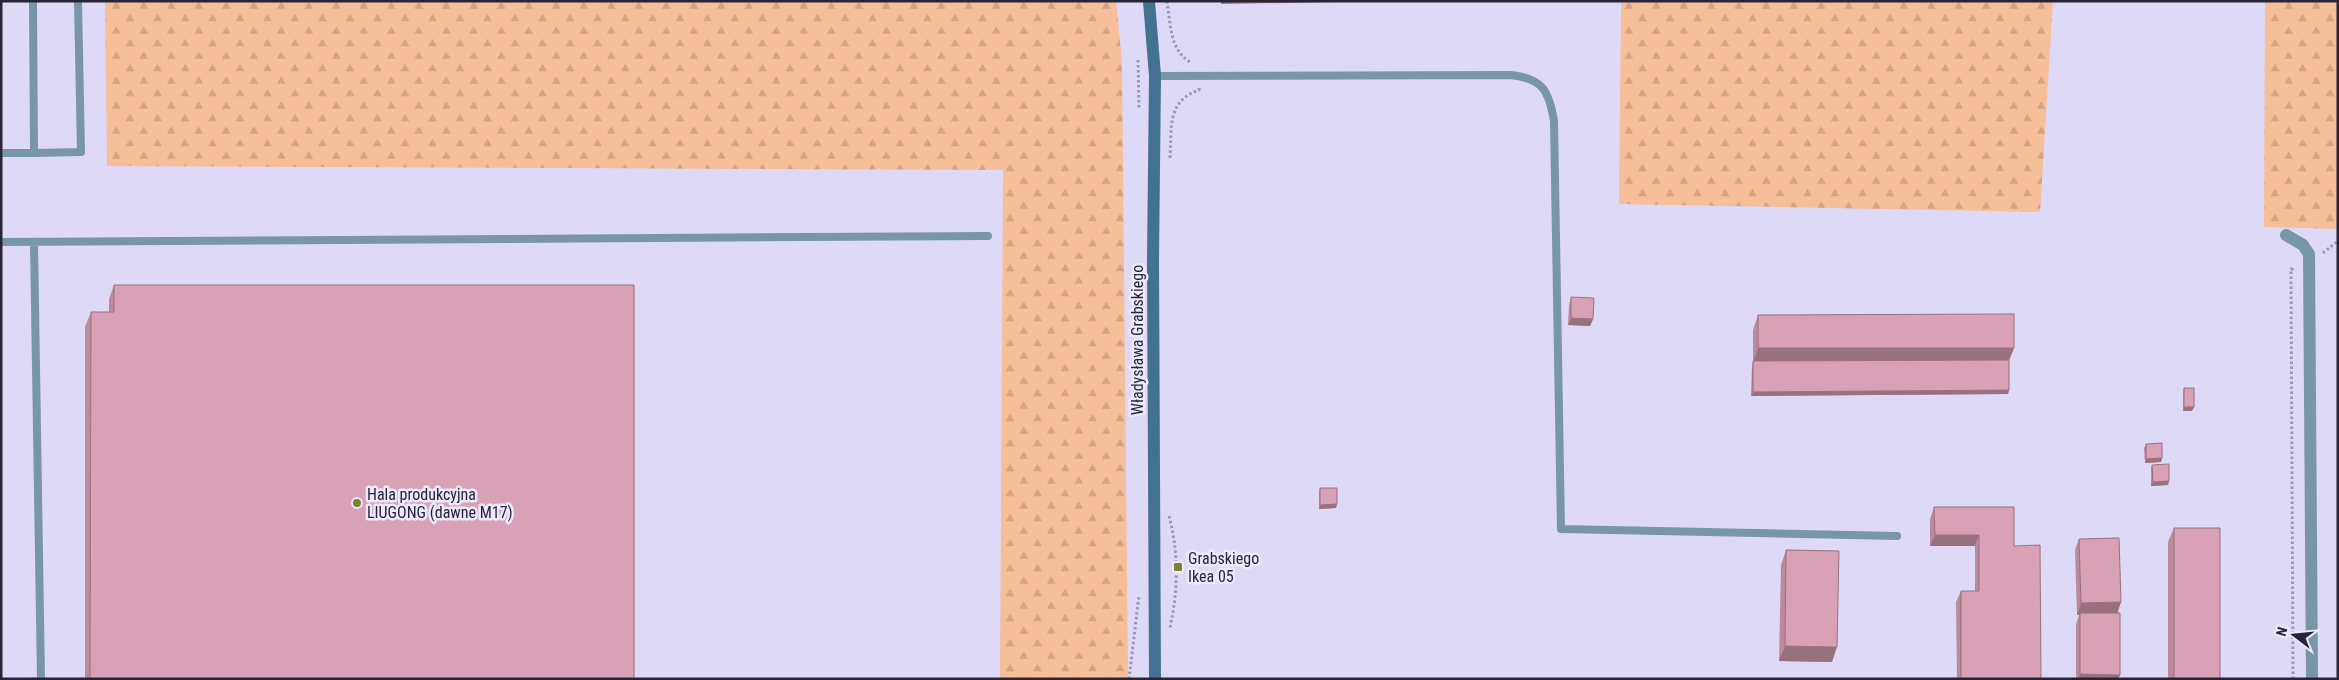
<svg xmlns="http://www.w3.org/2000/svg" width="2339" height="680" font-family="'Roboto Condensed',sans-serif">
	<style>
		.forest { fill: url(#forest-firs) }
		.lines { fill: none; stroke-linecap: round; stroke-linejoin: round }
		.path { stroke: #9c96b1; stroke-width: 3; stroke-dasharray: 2.5 2.5; stroke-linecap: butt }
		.lane { stroke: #7796a8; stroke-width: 8 }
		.street { stroke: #7796a8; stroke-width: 12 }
		.secondary { stroke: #42728d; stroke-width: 12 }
		.wall { fill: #bb8a9d }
		.shaded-wall { fill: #98717f }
		.building { fill: #d9a1b6; stroke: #98717f }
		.poi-dot { fill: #7a832f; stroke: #ece8fd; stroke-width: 2 }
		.labels { text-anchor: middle; stroke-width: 5; stroke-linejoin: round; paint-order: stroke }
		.street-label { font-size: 16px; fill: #282437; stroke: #ece8fd }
		.poi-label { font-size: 16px; fill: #282437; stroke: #ece8fd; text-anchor: start }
	</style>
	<defs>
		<pattern id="forest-firs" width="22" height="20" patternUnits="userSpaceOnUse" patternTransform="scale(1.25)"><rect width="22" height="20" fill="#f6be99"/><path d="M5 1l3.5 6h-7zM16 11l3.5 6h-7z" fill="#d3a384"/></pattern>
	</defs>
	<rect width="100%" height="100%" fill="#dfd9f8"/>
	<path class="forest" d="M105,1H1116L1122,62L1128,679H1000L1003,170L107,166Z
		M1621,1H2053L2040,212L1619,204Z
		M2265,1H2338V229L2264,227Z"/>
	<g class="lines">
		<path class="path" d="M1167,1C1171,24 1169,51 1192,63
			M1138,60L1139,109
			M1170,158C1172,129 1166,101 1199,90V87
			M2323,253L2338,241
			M1169,516C1179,553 1178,591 1170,628
			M1129,679L1139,595
			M2293,679L2291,269L2296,270"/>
		<path class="lane" d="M1155,76L1510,75C1543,78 1549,91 1554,121L1561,529L1897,536
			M1,153H34L33,1
			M34,153L81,152L78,1
			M1,242L988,236
			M34,243L41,679"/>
		<path class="street" d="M2286,235L2303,245L2309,254L2312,679"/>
		<path class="secondary" d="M1149,1L1155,76L1153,261L1155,679"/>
	</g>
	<path class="wall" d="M114,285L634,679H85V327L91,312H109V299Z
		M1571,297L1593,319L1590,326L1568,325L1569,305Z
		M1758,315L2014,348L2009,361V390L2008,394L1751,396L1752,365L1753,362V330Z
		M2184,388L2192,411H2183V392Z
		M2146,444L2162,458L2161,462L2145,463L2144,448Z
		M2152,465L2169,481L2168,485L2151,486V469Z
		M1320,488L1337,504L1336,508L1319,509V492Z
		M1934,507L2014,546L2041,679H1957L1956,602L1961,591H1975V546H1930V519Z
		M2174,528L2220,679H2168V542Z
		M2079,539L2121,602L2117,613L2120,675L2118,679H2076V624L2079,615H2077L2075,550Z
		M1786,550L1832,662L1779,661L1781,565Z"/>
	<path class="shaded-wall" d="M1221,1H1338L1337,2L1221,4Z
		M1571,318L1593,319L1590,326L1568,325Z
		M1758,348H2014L2008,362L1753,363Z
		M2009,390L2008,394L1751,396L1753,392Z
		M2184,407H2194L2192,411H2183Z
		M2162,458L2161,462L2145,463L2146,459Z
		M2169,481L2168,485L2151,486L2153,482Z
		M1337,504L1336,508L1319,509L1320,505Z
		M1935,535H1979L1975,546H1930Z
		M2121,602L2117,614L2080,613L2079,615H2077L2081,603Z
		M1785,646L1837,647L1832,662L1779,661Z
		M2080,674L2120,675L2118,679H2078Z"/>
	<path class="building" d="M114,285H634V679H90L91,312H114Z
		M1571,297L1594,298L1593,319L1571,318Z
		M2014,314V348H1758V315Z
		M2009,360V390L1753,392V361Z
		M2184,388H2194V407H2184Z
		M2162,443V458L2146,459V444Z
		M2169,464V481L2153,482L2152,465Z
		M1320,488H1337V504L1320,505Z
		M1934,507H2014V546L2040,545L2041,679H1961V591H1979V535H1935Z
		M2174,528H2220V679H2174Z
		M2119,538L2121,602L2081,603L2079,539Z
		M1786,550L1839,551L1837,647L1785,646Z
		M2080,613H2120V675L2080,674Z"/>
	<g class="poi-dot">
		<circle cx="357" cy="503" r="5"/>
		<rect x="1173" y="562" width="10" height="10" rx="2.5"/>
	</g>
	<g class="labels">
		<g class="street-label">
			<text transform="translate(1137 340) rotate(-90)" y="6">Władysława Grabskiego</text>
		</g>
		<g class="poi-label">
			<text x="367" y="500">Hala produkcyjna<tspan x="367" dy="18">LIUGONG (dawne M17)</tspan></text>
			<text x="1188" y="564">Grabskiego<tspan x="1188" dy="18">Ikea 05</tspan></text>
		</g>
	</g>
	<rect width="2339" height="680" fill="none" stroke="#282437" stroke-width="5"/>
	<g transform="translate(2294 635) rotate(286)" stroke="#ece8fd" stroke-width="4" paint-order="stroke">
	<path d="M0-4L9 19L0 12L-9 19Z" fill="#282437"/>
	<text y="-8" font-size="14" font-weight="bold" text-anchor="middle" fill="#282437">N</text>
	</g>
</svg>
